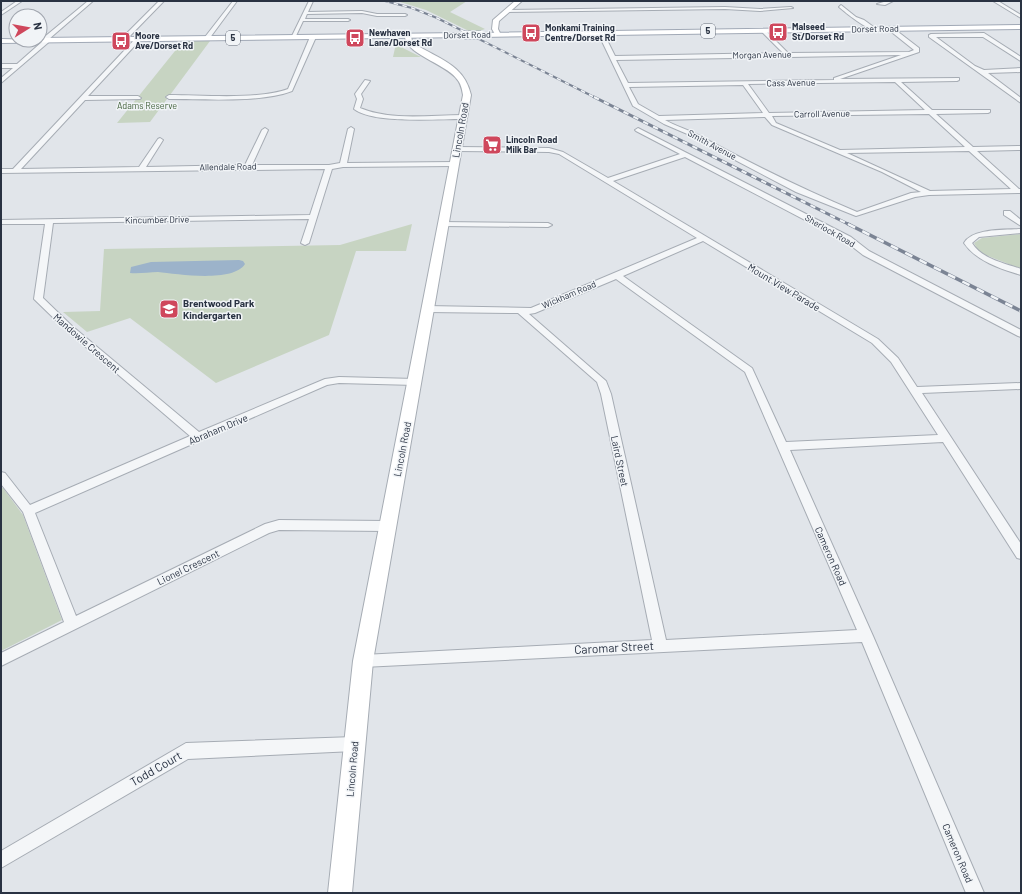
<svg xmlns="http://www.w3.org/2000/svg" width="1022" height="894" font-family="Barlow,sans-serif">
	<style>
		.green { fill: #c7d4c2 }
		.water { fill: #9cb3ca }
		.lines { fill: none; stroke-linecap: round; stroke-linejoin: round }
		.minor-casing { stroke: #a6acb4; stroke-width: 2 }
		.secondary-casing { stroke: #a6acb4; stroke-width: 2 }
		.primary-casing { stroke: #a1a9b6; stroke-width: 2 }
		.minor { fill: #f4f6f8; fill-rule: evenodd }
		.secondary { fill: #fff; fill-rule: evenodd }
		.primary { fill: #fff; fill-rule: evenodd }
		.rail-far2-casing { stroke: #7b8494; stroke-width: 2 }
		.rail-far1-casing { stroke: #7b8494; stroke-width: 3 }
		.rail-casing { stroke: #7b8494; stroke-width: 3.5 }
		.rail-far2 { stroke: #f1f4f7; stroke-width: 1.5; stroke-dasharray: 4.5; stroke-linecap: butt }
		.rail-far1 { stroke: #f1f4f7; stroke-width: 2; stroke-dasharray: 5.5; stroke-linecap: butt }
		.rail { stroke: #f1f4f7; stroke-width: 2.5; stroke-dasharray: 8; stroke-linecap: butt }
		.primary-bridge-casing { stroke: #a1a9b6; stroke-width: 9; stroke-linecap: butt }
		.primary-bridge { stroke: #fff; stroke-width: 8 }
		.labels { text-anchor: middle; stroke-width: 3; stroke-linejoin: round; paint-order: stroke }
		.far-poi-label { font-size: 9px; font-weight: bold; fill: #293242; stroke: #f1f4f7; text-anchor: start }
		.far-street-label { font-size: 9px; fill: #293242; stroke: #f1f4f7 }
		.shield { fill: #f1f4f7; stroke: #656c78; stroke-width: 1 }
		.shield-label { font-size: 9px; font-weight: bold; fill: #293242 }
		.far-park-label { font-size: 9px; fill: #3e5e37; stroke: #f1f4f7 }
		.street-label { font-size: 10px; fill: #293242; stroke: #f1f4f7 }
		.poi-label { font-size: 10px; font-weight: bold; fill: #293242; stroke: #f1f4f7; text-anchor: start }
		.near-street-label { font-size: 12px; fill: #293242; stroke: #f1f4f7 }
	</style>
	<rect width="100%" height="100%" fill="#e1e5ea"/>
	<path class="green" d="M397,1H467L450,12L485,29L473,33L426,10Z
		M397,39L399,46L421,57H393Z
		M183,41H210L150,122L117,123Z
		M412,224L406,251H356L329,335L216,383L130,318L87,332L63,312L100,311L104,249L340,245Z
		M1021,234V269L983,254L978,250L974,243L982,238Z
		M1,488H3L23,515L62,620L1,651Z"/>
	<path class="water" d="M239,260L243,261L245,264C233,283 177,274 158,272C149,272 139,274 130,273L131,267L151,262Z"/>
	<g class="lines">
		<defs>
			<path id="minor" d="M17,1H22L1,15V12Z
				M88,1H93L49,39L50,41L1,83V78L13,68H1V64H17L43,41L42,39Z
				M159,1H164L126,40H122V38Z
				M233,1H237L209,39H205V37Z
				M309,1H313L308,12L362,11L377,14H405L407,15L405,16H377L362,13L307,14L305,19H348L350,20L348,21H303L295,38H291Z
				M887,1H893L885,5L877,4Z
				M993,1H998L1021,15V18Z
				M841,5L856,17L864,20L875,28V30C867,30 846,13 839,7Z
				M725,7L760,9L791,7L793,8L760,11L725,9L506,12L504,11L506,10Z
				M889,28H893L919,48V52L840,79L959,78V80L957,81L901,82L932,110H990V112L988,113L936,114L973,147L1021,146V150L977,151L1019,189H1021V193L929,195L915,197L856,216L796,192L718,151L692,136L664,124L633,106L598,33L603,32L615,56L783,53L762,32V30L764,29L788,53L909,52L914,50L889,30ZM901,55L834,78V80L628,83L616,60ZM895,82L925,110L769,113L748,84ZM743,85L763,113L659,116L638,104L629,87ZM929,114L965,147L840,150L776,123L772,116ZM765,117L772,125L882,172L921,192L911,193L857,212C802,189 750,163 698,135C687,129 675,126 665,120ZM969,151L1011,189L930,191L847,153Z
				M931,34L984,33L1021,57V61L1019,60L983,37H936L975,66L984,70L1021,68V72L988,73L1021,98V103L929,37V35Z
				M313,35L316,37L292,91C261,103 204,99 169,99L166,97L169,95C201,95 259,100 288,89L310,37Z
				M136,38L141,39L88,96H138L141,98L140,99L85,100L21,169L139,167L158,139L160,138L163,140L146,167L245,165L262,130L265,128L268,130L252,165H329L340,163L348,129L351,127L354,129L347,163L454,162L457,164L454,166L343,167L332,169L309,243L305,245L301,243L309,219L53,223L43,298L72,326L199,432L325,379L339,377L415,379L420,382L415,385L339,383L327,385L35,513L76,616L265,524L279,520L387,521L391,523L393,526L391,529L387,531L279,530L269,533L1,666V653L64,622L23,512L1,484V472L5,473L30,505L190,436L66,330L34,299L45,224H1V220L310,215L325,169L1,173V169H13Z
				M365,80L370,81L361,94L363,99L360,108C391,121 430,115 463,115L466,117L463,119C438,119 373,124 354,109L357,99L355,94Z
				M638,128L851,237L869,251L1021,330V337L1018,336L863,255L845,241L685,157L613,181L878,339L898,358L917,387L1021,383V389L922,393L1021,544V559L1017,558L943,442L790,450L873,636L984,893H966L862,642L363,667L358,666L356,661L358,656L363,655L652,640L601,394L597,382L518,313L427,312L422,309L427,306L531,308L697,238L559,154L549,152L457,151L454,149L457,147L549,148L563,152L608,178L680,154L636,131L635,130ZM703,241L872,343L891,362L938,435L786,442L752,368L623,276ZM616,279L745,372L857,630L666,640L611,394L606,381L529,314L535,313Z
				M1004,211H1010L1021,220V226L1004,215Z
				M440,222L548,223L552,225L548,227L443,226H440Z
				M1021,229V233L979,237L972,243C982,259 1004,263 1021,269V275C1001,269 976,261 964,243C972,228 1005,230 1021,229Z
				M354,737L359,739L362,744L359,749L354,751L188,759L1,868V851L186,743Z"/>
			<path id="secondary" d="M515,1H522L499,21L498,29L501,35L496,36L492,29L493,20Z
				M408,34L411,36L412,41L415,44C438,59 464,64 471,95L373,661L352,893H328L353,661L463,95C462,89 461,83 456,78C445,64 404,53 405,36Z"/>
			<path id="primary" d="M1021,25V29L481,37L477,35L481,33Z
				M464,33L468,35L467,37L1,43V39L40,40V38Z"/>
		</defs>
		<use href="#minor" class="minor-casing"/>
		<use href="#secondary" class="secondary-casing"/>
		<use href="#primary" class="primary-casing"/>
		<use href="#minor" class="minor"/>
		<use href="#secondary" class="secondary"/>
		<use href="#primary" class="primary"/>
		<defs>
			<path id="rail-far2" d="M385,1L412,8L437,18L596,98"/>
			<path id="rail-far1" d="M594,97L850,225"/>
			<path id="rail" d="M848,224L1021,311"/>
		</defs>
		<use href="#rail-far2" class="rail-far2-casing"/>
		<use href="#rail-far1" class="rail-far1-casing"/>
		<use href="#rail" class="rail-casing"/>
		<use href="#rail-far2" class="rail-far2"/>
		<use href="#rail-far1" class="rail-far1"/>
		<use href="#rail" class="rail"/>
		<defs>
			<path id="primary-bridge" d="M464,35H481"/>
		</defs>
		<use href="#primary-bridge" class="primary-bridge-casing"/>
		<use href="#primary-bridge" class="primary-bridge"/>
	</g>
	<defs>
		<symbol id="bus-square" viewBox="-11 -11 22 22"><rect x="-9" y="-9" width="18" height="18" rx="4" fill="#cf475c" stroke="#f1f4f7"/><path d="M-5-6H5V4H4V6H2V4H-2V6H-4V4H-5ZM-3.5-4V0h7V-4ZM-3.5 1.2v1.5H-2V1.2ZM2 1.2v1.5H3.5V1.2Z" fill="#fff"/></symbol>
		<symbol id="supermarket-square" viewBox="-11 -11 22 22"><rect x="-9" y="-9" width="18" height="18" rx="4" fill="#cf475c" stroke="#f1f4f7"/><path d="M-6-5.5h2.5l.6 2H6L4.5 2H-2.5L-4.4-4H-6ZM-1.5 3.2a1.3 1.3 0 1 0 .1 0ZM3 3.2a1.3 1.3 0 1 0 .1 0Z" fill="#fff"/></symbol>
		<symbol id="school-square" viewBox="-11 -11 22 22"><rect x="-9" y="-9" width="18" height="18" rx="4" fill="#cf475c" stroke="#f1f4f7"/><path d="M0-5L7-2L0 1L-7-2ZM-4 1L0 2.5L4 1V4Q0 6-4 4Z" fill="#fff"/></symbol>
	</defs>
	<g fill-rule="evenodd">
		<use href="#bus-square" x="767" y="21" width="22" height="22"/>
		<use href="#bus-square" x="520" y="22" width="22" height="22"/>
		<use href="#bus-square" x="344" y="27" width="22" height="22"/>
		<use href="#bus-square" x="110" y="30" width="22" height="22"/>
		<use href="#supermarket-square" x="481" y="134" width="22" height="22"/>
		<use href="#school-square" x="158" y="298" width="22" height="22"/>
	</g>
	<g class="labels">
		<g class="far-poi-label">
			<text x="792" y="30">Malseed<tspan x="792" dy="10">St/Dorset Rd</tspan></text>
			<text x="545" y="31">Monkami Training<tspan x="545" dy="10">Centre/Dorset Rd</tspan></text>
			<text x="369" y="36">Newhaven<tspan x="369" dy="10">Lane/Dorset Rd</tspan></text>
			<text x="135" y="39">Moore<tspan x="135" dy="10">Ave/Dorset Rd</tspan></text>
			<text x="506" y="143">Lincoln Road<tspan x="506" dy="10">Milk Bar</tspan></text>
		</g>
		<g class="far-street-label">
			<text transform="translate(875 29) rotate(-1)" y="3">Dorset Road</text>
			<text transform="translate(467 35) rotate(-1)" y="3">Dorset Road</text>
			<text transform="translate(762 55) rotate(-1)" y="3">Morgan Avenue</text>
			<text transform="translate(791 83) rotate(-1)" y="3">Cass Avenue</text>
			<text transform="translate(822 114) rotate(-1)" y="3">Carroll Avenue</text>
			<text transform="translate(712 145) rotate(28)" y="3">Smith Avenue</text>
			<text transform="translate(228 167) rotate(-1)" y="3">Allendale Road</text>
			<text transform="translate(157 220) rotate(-1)" y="3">Kincumber Drive</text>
			<text transform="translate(830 231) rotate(30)" y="3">Sherlock Road</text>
			<text transform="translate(569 295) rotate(-23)" y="3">Wickham Road</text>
		</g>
		<g class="shield">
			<rect x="701" y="24" width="14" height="14" rx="3"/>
			<rect x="226" y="31" width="14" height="14" rx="3"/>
		</g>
		<g class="shield-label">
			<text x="708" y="34">5</text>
			<text x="233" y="41">5</text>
		</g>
		<g class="far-park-label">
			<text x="147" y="109">Adams Reserve</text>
		</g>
		<g class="street-label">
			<text transform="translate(460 130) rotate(-80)" y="4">Lincoln Road</text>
			<text transform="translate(784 287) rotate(31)" y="4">Mount View Parade</text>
			<text transform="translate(87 343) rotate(41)" y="4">Mandowie Crescent</text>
			<text transform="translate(218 429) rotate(-23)" y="4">Abraham Drive</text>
			<text transform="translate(402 449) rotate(-79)" y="4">Lincoln Road</text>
			<text transform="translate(620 461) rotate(78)" y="4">Laird Street</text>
			<text transform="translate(831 556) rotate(66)" y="4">Cameron Road</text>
			<text transform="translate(188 567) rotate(-26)" y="4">Lionel Crescent</text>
			<text transform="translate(352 769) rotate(-85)" y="4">Lincoln Road</text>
			<text transform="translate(958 853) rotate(67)" y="4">Cameron Road</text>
		</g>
		<g class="poi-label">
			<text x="183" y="307">Brentwood Park<tspan x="183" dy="12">Kindergarten</tspan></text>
		</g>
		<g class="near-street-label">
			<text transform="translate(614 648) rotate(-3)" y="4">Caromar Street</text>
			<text transform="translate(156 769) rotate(-30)" y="4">Todd Court</text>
		</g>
	</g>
	<rect width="1022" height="894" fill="none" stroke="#293242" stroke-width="4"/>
	<g transform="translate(28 28) rotate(79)"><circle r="19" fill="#f1f4f7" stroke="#a1a6af"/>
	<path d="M0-3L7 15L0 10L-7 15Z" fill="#cf475c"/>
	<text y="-6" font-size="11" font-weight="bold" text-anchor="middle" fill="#293242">N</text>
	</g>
</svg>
